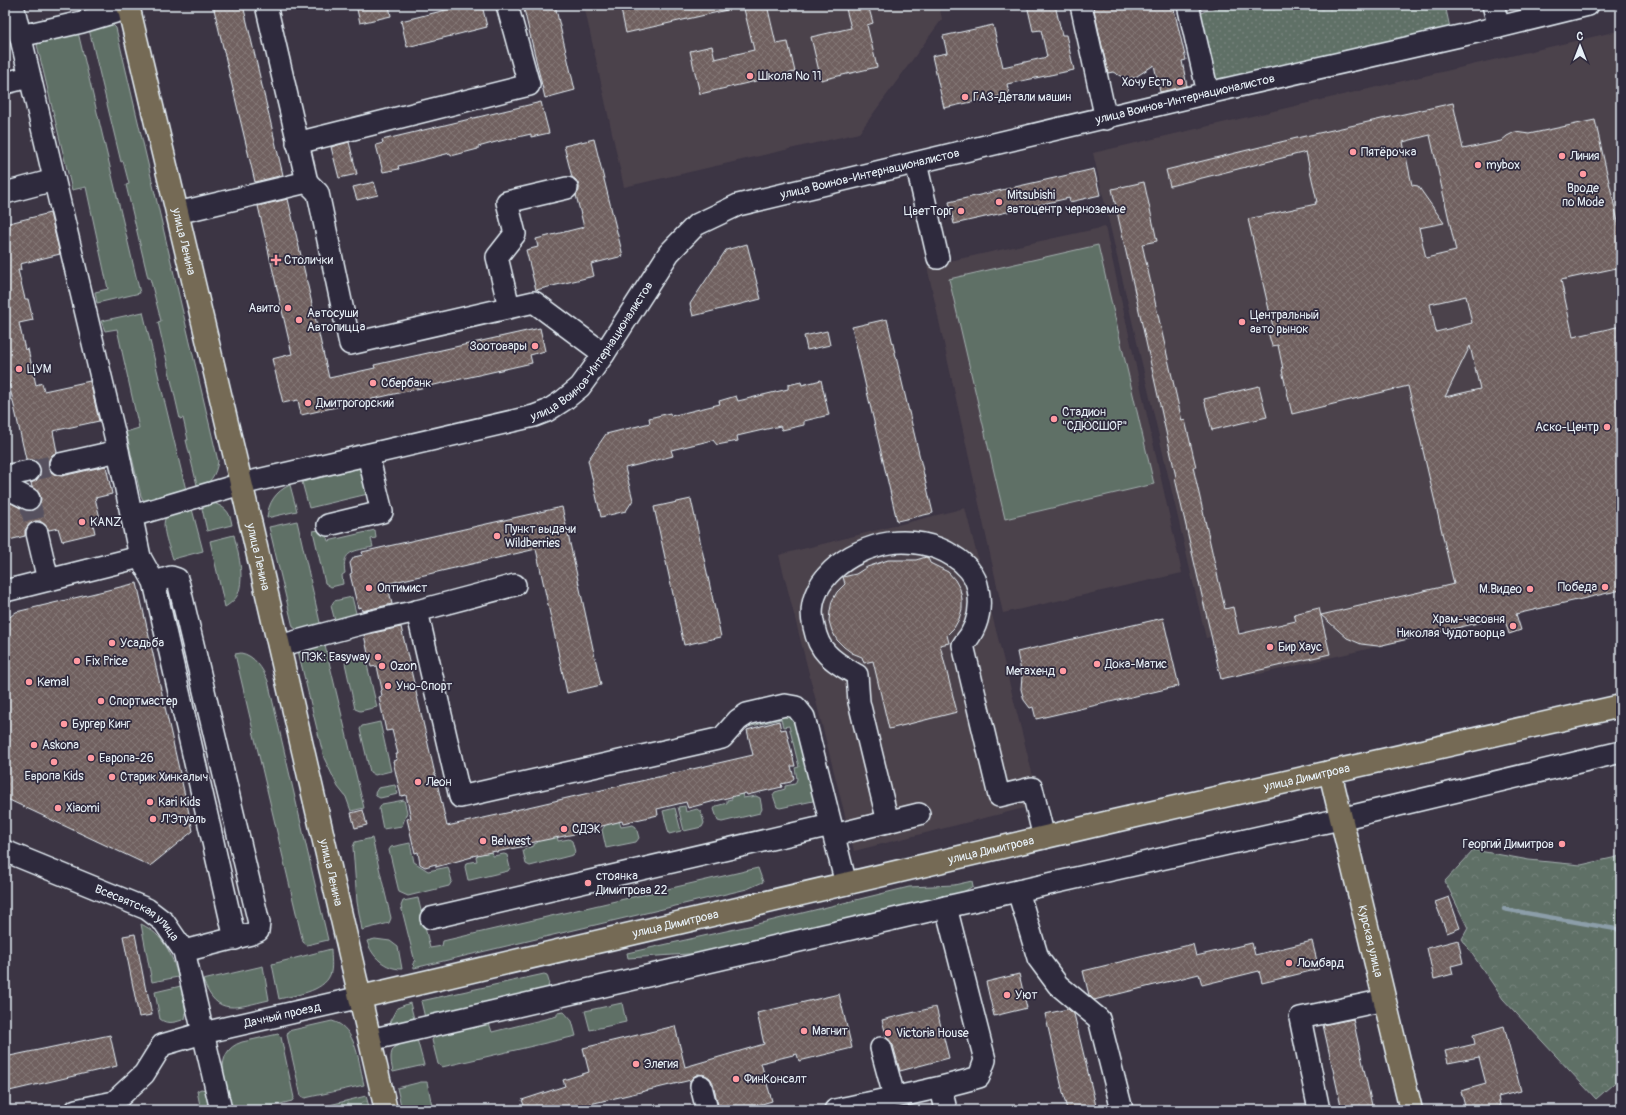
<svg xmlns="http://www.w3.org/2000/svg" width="1626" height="1115" font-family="Pangolin,sans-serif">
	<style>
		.built { fill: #4c424c }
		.grass { fill: #5f6f66; stroke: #a4b0af }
		.forest { fill: url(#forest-crowns); stroke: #a4b0af }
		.park { fill: url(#park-dots); stroke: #a4b0af }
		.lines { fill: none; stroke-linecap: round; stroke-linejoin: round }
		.stream { stroke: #8c9ea9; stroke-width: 4.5 }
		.building { fill: url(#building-cross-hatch); stroke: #e8f1f8; fill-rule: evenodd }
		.minor-tunnel { stroke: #56515f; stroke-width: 21; stroke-dasharray: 21 10; stroke-linecap: butt }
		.minor-casing { stroke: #e8f1f8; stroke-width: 24 }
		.major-casing { stroke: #e8f1f8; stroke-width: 25 }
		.minor { stroke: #2f2a3d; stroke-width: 21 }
		.major { stroke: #746b55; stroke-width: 22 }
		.poi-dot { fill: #ff9aa2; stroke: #2f2a3d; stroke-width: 1.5 }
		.labels { text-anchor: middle; stroke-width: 3.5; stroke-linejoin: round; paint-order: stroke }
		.poi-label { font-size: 12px; fill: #e8f1f8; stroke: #2f2a3d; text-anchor: start }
		.street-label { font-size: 12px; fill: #e8f1f8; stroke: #2f2a3d }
	</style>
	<defs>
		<pattern id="forest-crowns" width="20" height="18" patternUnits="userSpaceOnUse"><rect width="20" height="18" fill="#5f6f66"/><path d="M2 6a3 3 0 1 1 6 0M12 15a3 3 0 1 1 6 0" fill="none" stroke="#76847d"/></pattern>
		<pattern id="park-dots" width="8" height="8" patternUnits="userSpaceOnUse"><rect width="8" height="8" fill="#5f6f66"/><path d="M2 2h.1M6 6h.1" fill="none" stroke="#76847d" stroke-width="1.8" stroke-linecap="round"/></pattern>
		<pattern id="building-cross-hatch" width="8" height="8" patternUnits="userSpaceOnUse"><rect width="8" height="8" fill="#70615e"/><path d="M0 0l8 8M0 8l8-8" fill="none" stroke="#847876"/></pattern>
	</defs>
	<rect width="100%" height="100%" fill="#3c3544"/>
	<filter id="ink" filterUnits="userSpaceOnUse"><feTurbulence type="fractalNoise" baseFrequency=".025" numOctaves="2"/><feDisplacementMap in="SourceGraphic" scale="8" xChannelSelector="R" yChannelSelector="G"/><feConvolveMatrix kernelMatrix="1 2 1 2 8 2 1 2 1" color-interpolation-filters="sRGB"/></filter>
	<g filter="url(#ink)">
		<path class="built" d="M584,5H939L942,19L859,133L624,187Z
			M1618,31L1621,43V590L1255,675L1244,630L1206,638L1093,153Z
			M1105,227L1182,573L1003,613L927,266Z
			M965,508L1040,804L854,851L779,555Z"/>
		<path class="grass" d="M112,24L116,28L218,461C216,475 210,484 198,489L186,440H188L183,418L180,419L158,322L161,321L150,278H148L126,185L129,184L123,161L121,162L88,25Z
			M77,28L140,293L97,303L95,292L108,289L86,187L72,190L37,45L43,37Z
			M1098,245L1154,484L1005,519L949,279Z
			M143,312L186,490L146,501L143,500L141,496L126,432L139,428L117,329L105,331L101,321Z
			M365,467L372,493L309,508L302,482Z
			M290,485L297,511L267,518C268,503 276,491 290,485Z
			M211,502C225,507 230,511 232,525L207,531L201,504Z
			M192,509L203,551L173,559C170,549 158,522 168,515C173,511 185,510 192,509Z
			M297,521L321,627L302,632L293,627L269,527Z
			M325,529L328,541L375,530L376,538L371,539L373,547C355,551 341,550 345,573L342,575L343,584L331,587L325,583L313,531Z
			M234,535C238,553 245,576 238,594C236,599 230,604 225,607L210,541Z
			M352,597L357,617L335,621L331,606L334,601Z
			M320,640L325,645L364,808L351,811L346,797L338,787L324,758L298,651Z
			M241,653C254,655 263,669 268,681L328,940L307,945L303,942L302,938L235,654Z
			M365,656L377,707L360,711L355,709L345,663L348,660Z
			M782,713L794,715L815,796L813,801L780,808L777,807L773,795L775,792L785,789V786L795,784L797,779L795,768L799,767L789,726L783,727L781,719L748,727L749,721Z
			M380,722L391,771L375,775L370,772L360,729L362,726Z
			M395,785L398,794L380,798L376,796L375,793L378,788Z
			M742,792L743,798L756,796L760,798L762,809L760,813L722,822L718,821L714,809L716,806L727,803V800L732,799V795Z
			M404,800L407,812L402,826L383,829L379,809L382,804Z
			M685,806L686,812L697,809L701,812L704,823L702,827L684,831L678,807Z
			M675,808L681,831L669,834L663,811Z
			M619,821L621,827L633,825L636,827L639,838L636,842L606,848L602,830L606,824Z
			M557,835L558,841L569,839L572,841L575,852L573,855L530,866L526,864L523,851L524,849L534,846V844L537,843L539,839Z
			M372,838L391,918L389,923L362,930L357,902L353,847L355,842Z
			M410,843L414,862L428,871L448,867L452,881L449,886L408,896L399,892L389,850L391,847Z
			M492,851L493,856L504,854L507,855L510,868L508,871L470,880H468L465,867L466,863L477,861L476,857L479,854Z
			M758,868L763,882L747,889L414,968L413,963L415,962L401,906L403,901L418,898L430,948L442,946L443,941Z
			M972,881L973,886L957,896L718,952L628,958L627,953L753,925L909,887L954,885Z
			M141,924C164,935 172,954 178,977L152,982Z
			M375,939L390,941L398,947L402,969C385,969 372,957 367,941Z
			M331,949C331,957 333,968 330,975C323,992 295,995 279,999L272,964Z
			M263,966L269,1000C237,1007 217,1018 203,980Z
			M544,974L547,975L549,982L548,988L425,1018L421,1001Z
			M181,986L186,1014L185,1019C177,1022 167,1025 160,1019L155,992Z
			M410,1003L415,1023L392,1025L390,1021L397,1008Z
			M622,1003L626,1022L590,1030L585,1011Z
			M564,1012L572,1021L576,1036L442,1067L438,1064L432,1040L435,1036L489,1023L492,1032L557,1016V1013Z
			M332,1021C357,1027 359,1065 364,1085L305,1098L301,1096L287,1035L288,1031Z
			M278,1034L281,1037L294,1098L292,1101L257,1110H231C226,1087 211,1052 242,1042C254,1039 266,1037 278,1034Z
			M417,1039L424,1065L393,1072C387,1047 394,1044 417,1039Z
			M421,1082H427L433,1110H402L397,1088Z
			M201,1089L206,1090L216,1110H201L197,1091Z"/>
		<path class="forest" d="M1474,850L1529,860L1581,865L1621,856V1077L1596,1099L1503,999L1462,939L1468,928L1445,881Z
			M366,1096L370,1110H309Z"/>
		<path class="park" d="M1229,5H1445L1450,28L1220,82L1215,80L1198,15L1205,11Z"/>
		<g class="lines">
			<path class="stream" d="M1504,909L1621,930"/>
		</g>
		<path class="building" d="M213,5H243L283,175L255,182Z
			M356,5H389L391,16L360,23Z
			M466,5H482L487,27L407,47L401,21Z
			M523,5H555L575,90L545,98Z
			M620,5H726L727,10L626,33Z
			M743,5H767L776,44L788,42L795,72L700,94L690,51L712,46L715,59L754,50Z
			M845,5H868L873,23L867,25L877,67L821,80L811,37L851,28Z
			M1027,5H1055L1062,35H1066L1074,70L1007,84L1009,94L944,108L932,56L947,53L943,36L993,25L1003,67L1047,57L1041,30L1033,31Z
			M1093,5H1173L1186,60L1182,61L1187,86L1160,92L1154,65L1134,78H1124L1113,72L1108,73Z
			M541,102L549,133L531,137V134L496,142L478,147V149L451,156L450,153L398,166L399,169L383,172L376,145L383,143L382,140Z
			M1453,103L1463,149L1501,141L1507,136L1515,132L1529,134L1595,120L1621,235V267L1561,280L1573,337L1621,326V590L1516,614L1521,630L1509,634L1504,617L1378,646L1361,644L1347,638L1321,615L1454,584L1408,386L1292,414L1282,370L1283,369L1278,345L1272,346L1268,332L1274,331L1248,219L1316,204L1315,202H1317L1306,152L1170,186L1166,170L1301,137ZM1430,135L1456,251L1426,258L1419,228L1444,223L1418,186L1412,185L1403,142ZM1466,296L1472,323L1436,332L1430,304ZM1470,346L1480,389L1445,397Z
			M594,139L623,256L591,264L594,276L536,290L526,250L538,247L536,239L584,227L576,195L579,191V185L576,180L572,177L564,146Z
			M349,142L357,174L339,178L331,147Z
			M1094,169L1100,195L1070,202L1069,198L954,224L949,202Z
			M374,182L378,195L357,200L353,187Z
			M1144,182L1157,241L1142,244L1182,421L1185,420L1196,467H1193L1225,609L1233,607L1239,634L1296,621L1294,614L1319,608L1330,654L1221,679L1175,478L1176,477L1112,189Z
			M288,199L329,378L375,368L374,365L540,328L545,351L530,355L532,363L301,415L298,400L283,403L272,359L292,354L258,206Z
			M50,213L60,254L20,264L21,270H18L25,299H28L33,320L19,323L25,350L28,349L36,385L42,383L44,391L90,381L99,421L53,431L57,452L52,455L49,460L48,466L51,472L56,475L62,476L106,466L112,494L95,498L100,518L92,520L95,533L62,541L58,528L49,530L45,525L40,521H35L29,525L25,530V536L5,541V505L11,503L24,510L30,511L36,509L40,504L41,499L39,493L32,487L31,483L37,480L40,475L41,468L38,463L33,460L26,459L5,366V224Z
			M747,244L761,299L693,316L690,304L726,250Z
			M887,319L933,513L897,521L852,327Z
			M827,331L830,345L807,350L804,336Z
			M821,380L829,415L804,421V425L782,430L780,426L737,436L738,441L717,445L713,440L671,450L673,456L625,468L633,500L626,511L601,517L588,460L606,434L650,423L649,418L670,413L671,416L720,404L719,401L736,396L738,401L788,389V385L801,382L802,385Z
			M1259,386L1267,417L1212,430L1204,399Z
			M691,499L721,637L684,645L654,507Z
			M562,507L601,685L567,693L536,549L390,583L391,590L389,591L392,604L362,611L361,607L358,608L350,574L352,573L350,563L354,557L363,555L362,552Z
			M926,557L928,558L930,563L948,572L955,580L960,589L962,599V609L959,619L954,628L947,635L949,643L940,645L957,712L889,729L873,661L864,663L862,657L852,653L844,647L837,640L832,631L829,621L830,611L832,601L837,592L845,584L843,577L856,574L867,567L888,560H916Z
			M137,583L193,831L150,866L5,798V621L16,612Z
			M1163,618L1179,686L1036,719L1033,707L1030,708L1024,700L1021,689L1022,676L1017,652Z
			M401,627L447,826L511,812V811L753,755L747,730L779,721L781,730L786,729L795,766H791L794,778L791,782L781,784L782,787L747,795L746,793L688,808L686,802L657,809L658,815L623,823L622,821L594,828V830L530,843V845L496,852V851L472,856V857L436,867V864L425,867L420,864L418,852L415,853L407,819L411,818L406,795L401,796L393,761L397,760L396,754H398L392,730L386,731L379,697L382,696L381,691L382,690L377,666L371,667L364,635Z
			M363,810L367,825L355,828L351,813Z
			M1449,897L1460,928L1447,933L1435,902Z
			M135,934L146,991L147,990L152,1015L139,1017L123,936Z
			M1458,940L1463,963L1451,966L1453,974L1434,979L1427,948Z
			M1312,941L1319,969L1262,983L1259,971L1202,985L1199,974L1094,1000L1089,995L1083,971L1193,944L1196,956L1252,943L1255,955Z
			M1019,974L1027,1008L994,1016L986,982Z
			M839,994L852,1048L799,1061L797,1054L761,1063L772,1101L742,1110H719L713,1083L710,1078L705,1075L698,1074L693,1077L691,1080L590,1104L591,1110H526L522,1100L565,1086L563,1080L589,1072L583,1048L675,1026L685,1067L764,1044L757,1013Z
			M936,1007L949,1058L900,1071L893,1045L887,1038L882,1020Z
			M1068,1009L1074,1014L1097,1110H1067L1045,1014Z
			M1353,1019L1373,1110H1342L1323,1025Z
			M1504,1026L1521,1091L1498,1097L1501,1110H1466L1461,1091L1486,1084L1479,1057L1448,1063L1445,1051L1475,1044L1473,1035Z
			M110,1035L117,1066L5,1092V1057Z"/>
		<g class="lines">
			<path class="minor-tunnel" d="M29,471L60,464
				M29,499L37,533"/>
			<defs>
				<g id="minor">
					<path d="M13,5L115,436L140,557L154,582L235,939"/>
					<path d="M266,5L307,182"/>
					<path d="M1081,5L1106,119"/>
					<path d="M1188,5L1208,93"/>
					<path d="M1493,5L1499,27"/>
					<path d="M20,36L82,22L129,8"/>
					<path d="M5,83L29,77"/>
					<path d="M297,143L529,85L507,5"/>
					<path d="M916,163L938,258"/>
					<path d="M5,193L54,180"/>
					<path d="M177,213L307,182L318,193L350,344L534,302L604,354"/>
					<path d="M509,307L497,257L515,234L507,202L567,188"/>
					<path d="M60,464L118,451"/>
					<path d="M5,476L29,471"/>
					<path d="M5,487L29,499"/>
					<path id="s1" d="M132,516L241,484L534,416L547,411L564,400L580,387L604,354L669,253L696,225L738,205L1208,93L1499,27L1588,5"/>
					<path d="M328,525L382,512L368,455"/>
					<path d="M37,533L48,580"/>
					<path d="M154,582L171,577L177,579L179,585L259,923L258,931L251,934L184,951"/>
					<path d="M515,585L417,611L460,797L722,738L738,720L747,714L785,705L796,707L804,717L846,884"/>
					<path d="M5,591L140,557"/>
					<path d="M279,646L368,622L417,611"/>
					<path d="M888,822L859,702L857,675C847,669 835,663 827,654C820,647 816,637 814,627C802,582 850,549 889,543C911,540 935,544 953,556C965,563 976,575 978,589C982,610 977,629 963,645L999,796L1032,788L1044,838"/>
					<path d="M834,835L919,814"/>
					<path id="s2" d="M5,851L147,909L164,922L184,951L221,1110"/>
					<path d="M1018,891L1038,958L1058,985L1099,1019L1122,1110"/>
					<path d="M431,918L831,825"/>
					<path d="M370,1040L946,907L1340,819L1621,752"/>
					<path d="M881,1048L894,1096"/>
					<path d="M701,1086L707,1110"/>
					<path d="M941,1088L946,1110"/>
					<path id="s3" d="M76,1110L114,1102L144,1074L162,1045L203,1033L361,997"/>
					<path d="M835,1110C883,1099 932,1091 979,1077L985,1060L946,907"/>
					<path d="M1319,1110L1300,1018L1385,1000"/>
				</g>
				<g id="major">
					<path id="s4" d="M128,5L251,525L386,1110"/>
					<path id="s5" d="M1330,772L1411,1110"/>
					<path id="s6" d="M361,997L1114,821L1621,706"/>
				</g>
			</defs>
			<use href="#minor" class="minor-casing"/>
			<use href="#major" class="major-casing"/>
			<use href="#minor" class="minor"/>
			<use href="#major" class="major"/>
		</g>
	</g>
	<g class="poi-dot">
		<circle cx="750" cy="76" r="4"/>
		<circle cx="1180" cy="82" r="4"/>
		<circle cx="965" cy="97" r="4"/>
		<circle cx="1353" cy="152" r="4"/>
		<circle cx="1562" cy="156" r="4"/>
		<circle cx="1478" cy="165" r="4"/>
		<circle cx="1583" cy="174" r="4"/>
		<circle cx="999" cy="202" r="4"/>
		<circle cx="961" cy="211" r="4"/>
		<path d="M274 254h4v4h4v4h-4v4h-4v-4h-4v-4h4z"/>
		<circle cx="288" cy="308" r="4"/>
		<circle cx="299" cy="320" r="4"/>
		<circle cx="1242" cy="322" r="4"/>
		<circle cx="535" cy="346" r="4"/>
		<circle cx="19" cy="369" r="4"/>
		<circle cx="373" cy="383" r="4"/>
		<circle cx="308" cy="403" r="4"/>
		<circle cx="1054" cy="419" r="4"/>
		<circle cx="1607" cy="427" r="4"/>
		<circle cx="82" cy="522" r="4"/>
		<circle cx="497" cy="536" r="4"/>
		<circle cx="1605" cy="587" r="4"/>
		<circle cx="369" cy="588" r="4"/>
		<circle cx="1530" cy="589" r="4"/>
		<circle cx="1513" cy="626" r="4"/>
		<circle cx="112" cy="643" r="4"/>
		<circle cx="1270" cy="647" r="4"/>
		<circle cx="378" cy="657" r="4"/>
		<circle cx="77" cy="661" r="4"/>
		<circle cx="1097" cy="664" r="4"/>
		<circle cx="382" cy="666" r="4"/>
		<circle cx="1063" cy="671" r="4"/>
		<circle cx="29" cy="682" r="4"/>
		<circle cx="388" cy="686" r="4"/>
		<circle cx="101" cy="701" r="4"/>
		<circle cx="64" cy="724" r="4"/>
		<circle cx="34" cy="745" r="4"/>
		<circle cx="91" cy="758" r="4"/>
		<circle cx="54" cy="762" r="4"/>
		<circle cx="112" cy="777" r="4"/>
		<circle cx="418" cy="782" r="4"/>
		<circle cx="150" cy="802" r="4"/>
		<circle cx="58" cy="808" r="4"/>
		<circle cx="153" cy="819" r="4"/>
		<circle cx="564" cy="829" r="4"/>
		<circle cx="483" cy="841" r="4"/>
		<circle cx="1562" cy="844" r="4"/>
		<circle cx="588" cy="883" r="4"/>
		<circle cx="1289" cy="963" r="4"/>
		<circle cx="1007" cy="995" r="4"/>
		<circle cx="804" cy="1031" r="4"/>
		<circle cx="888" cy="1033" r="4"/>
		<circle cx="636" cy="1064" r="4"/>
		<circle cx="736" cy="1079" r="4"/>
	</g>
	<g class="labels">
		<g class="poi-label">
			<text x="758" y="80">Школа № 11</text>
			<text x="1172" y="86" text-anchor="end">Хочу Есть</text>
			<text x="973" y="101">ГАЗ-Детали машин</text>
			<text x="1361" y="156">Пятёрочка</text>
			<text x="1570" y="160">Линия</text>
			<text x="1486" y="169">mybox</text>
			<text x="1583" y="192" text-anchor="middle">Вроде<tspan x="1583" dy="14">по Mode</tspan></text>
			<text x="1007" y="199">Mitsubishi<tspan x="1007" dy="14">автоцентр черноземье</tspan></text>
			<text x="953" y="215" text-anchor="end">ЦветТорг</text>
			<text x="284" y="264">Столички</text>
			<text x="280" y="312" text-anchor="end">Авито</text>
			<text x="307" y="317">Автосуши<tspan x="307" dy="14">Автопицца</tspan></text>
			<text x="1250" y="319">Центральный<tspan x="1250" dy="14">авто рынок</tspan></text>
			<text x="527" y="350" text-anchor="end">Зоотовары</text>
			<text x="27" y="373">ЦУМ</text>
			<text x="381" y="387">Сбербанк</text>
			<text x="316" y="407">Дмитрогорский</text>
			<text x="1062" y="416">Стадион<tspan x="1062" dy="14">"СДЮСШОР"</tspan></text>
			<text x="1599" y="431" text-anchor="end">Аско-Центр</text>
			<text x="90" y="526">KANZ</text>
			<text x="505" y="533">Пункт выдачи<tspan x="505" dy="14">Wildberries</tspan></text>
			<text x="1597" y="591" text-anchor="end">Победа</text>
			<text x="377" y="592">Оптимист</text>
			<text x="1522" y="593" text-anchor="end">М.Видео</text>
			<text x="1505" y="623" text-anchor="end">Храм-часовня<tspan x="1505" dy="14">Николая Чудотворца</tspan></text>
			<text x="120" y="647">Усадьба</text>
			<text x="1278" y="651">Бир Хаус</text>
			<text x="370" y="661" text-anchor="end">ПЭК: Easyway</text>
			<text x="85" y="665">Fix Price</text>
			<text x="1105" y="668">Дока-Матис</text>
			<text x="390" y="670">Ozon</text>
			<text x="1055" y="675" text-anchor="end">Мегахенд</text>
			<text x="37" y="686">Kemal</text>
			<text x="396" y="690">Уно-Спорт</text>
			<text x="109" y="705">Спортмастер</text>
			<text x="72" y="728">Бургер Кинг</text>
			<text x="42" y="749">Askona</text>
			<text x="99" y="762">Европа-26</text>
			<text x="54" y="780" text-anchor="middle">Европа Kids</text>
			<text x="120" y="781">Старик Хинкалыч</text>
			<text x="426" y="786">Леон</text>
			<text x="158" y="806">Kari Kids</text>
			<text x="66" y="812">Xiaomi</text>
			<text x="161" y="823">Л'Этуаль</text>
			<text x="572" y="833">СДЭК</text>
			<text x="491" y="845">Belwest</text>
			<text x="1554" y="848" text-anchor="end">Георгий Димитров</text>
			<text x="596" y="880">стоянка<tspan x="596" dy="14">Димитрова 22</tspan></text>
			<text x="1297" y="967">Ломбард</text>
			<text x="1015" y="999">Уют</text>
			<text x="812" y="1035">Магнит</text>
			<text x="896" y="1037">Victoria House</text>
			<text x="644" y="1068">Элегия</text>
			<text x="744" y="1083">ФинКонсалт</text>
		</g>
		<g class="street-label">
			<text dy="4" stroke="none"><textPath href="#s1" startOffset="1175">улица Воинов-Интернационалистов</textPath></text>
			<text dy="4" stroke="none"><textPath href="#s1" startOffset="851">улица Воинов-Интернационалистов</textPath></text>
			<text dy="4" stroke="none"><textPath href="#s4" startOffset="243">улица Ленина</textPath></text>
			<text dy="4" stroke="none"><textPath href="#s1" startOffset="503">улица Воинов-Интернационалистов</textPath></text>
			<text dy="4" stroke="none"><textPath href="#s4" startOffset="567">улица Ленина</textPath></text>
			<text dy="4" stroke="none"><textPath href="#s6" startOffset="971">улица Димитрова</textPath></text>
			<text dy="4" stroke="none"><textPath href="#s6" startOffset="647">улица Димитрова</textPath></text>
			<text dy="4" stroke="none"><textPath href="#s4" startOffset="891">улица Ленина</textPath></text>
			<text dy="4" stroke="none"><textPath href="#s2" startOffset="147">Всесвятская улица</textPath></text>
			<text dy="4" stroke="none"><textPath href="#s6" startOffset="323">улица Димитрова</textPath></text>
			<text dy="4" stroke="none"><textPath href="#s5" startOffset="174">Курская улица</textPath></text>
			<text dy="4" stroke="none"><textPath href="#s3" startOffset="238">Дачный проезд</textPath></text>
		</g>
	</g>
	<rect width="1626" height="1115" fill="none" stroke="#2f2a3d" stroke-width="20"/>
	<rect x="10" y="10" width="1606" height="1095" fill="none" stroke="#e8f1f8" stroke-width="1.5" filter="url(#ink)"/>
	<g transform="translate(1580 46)" stroke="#2f2a3d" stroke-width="3" paint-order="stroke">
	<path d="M0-3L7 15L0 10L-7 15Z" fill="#e8f1f8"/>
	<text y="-6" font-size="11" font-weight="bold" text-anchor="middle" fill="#e8f1f8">С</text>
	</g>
</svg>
